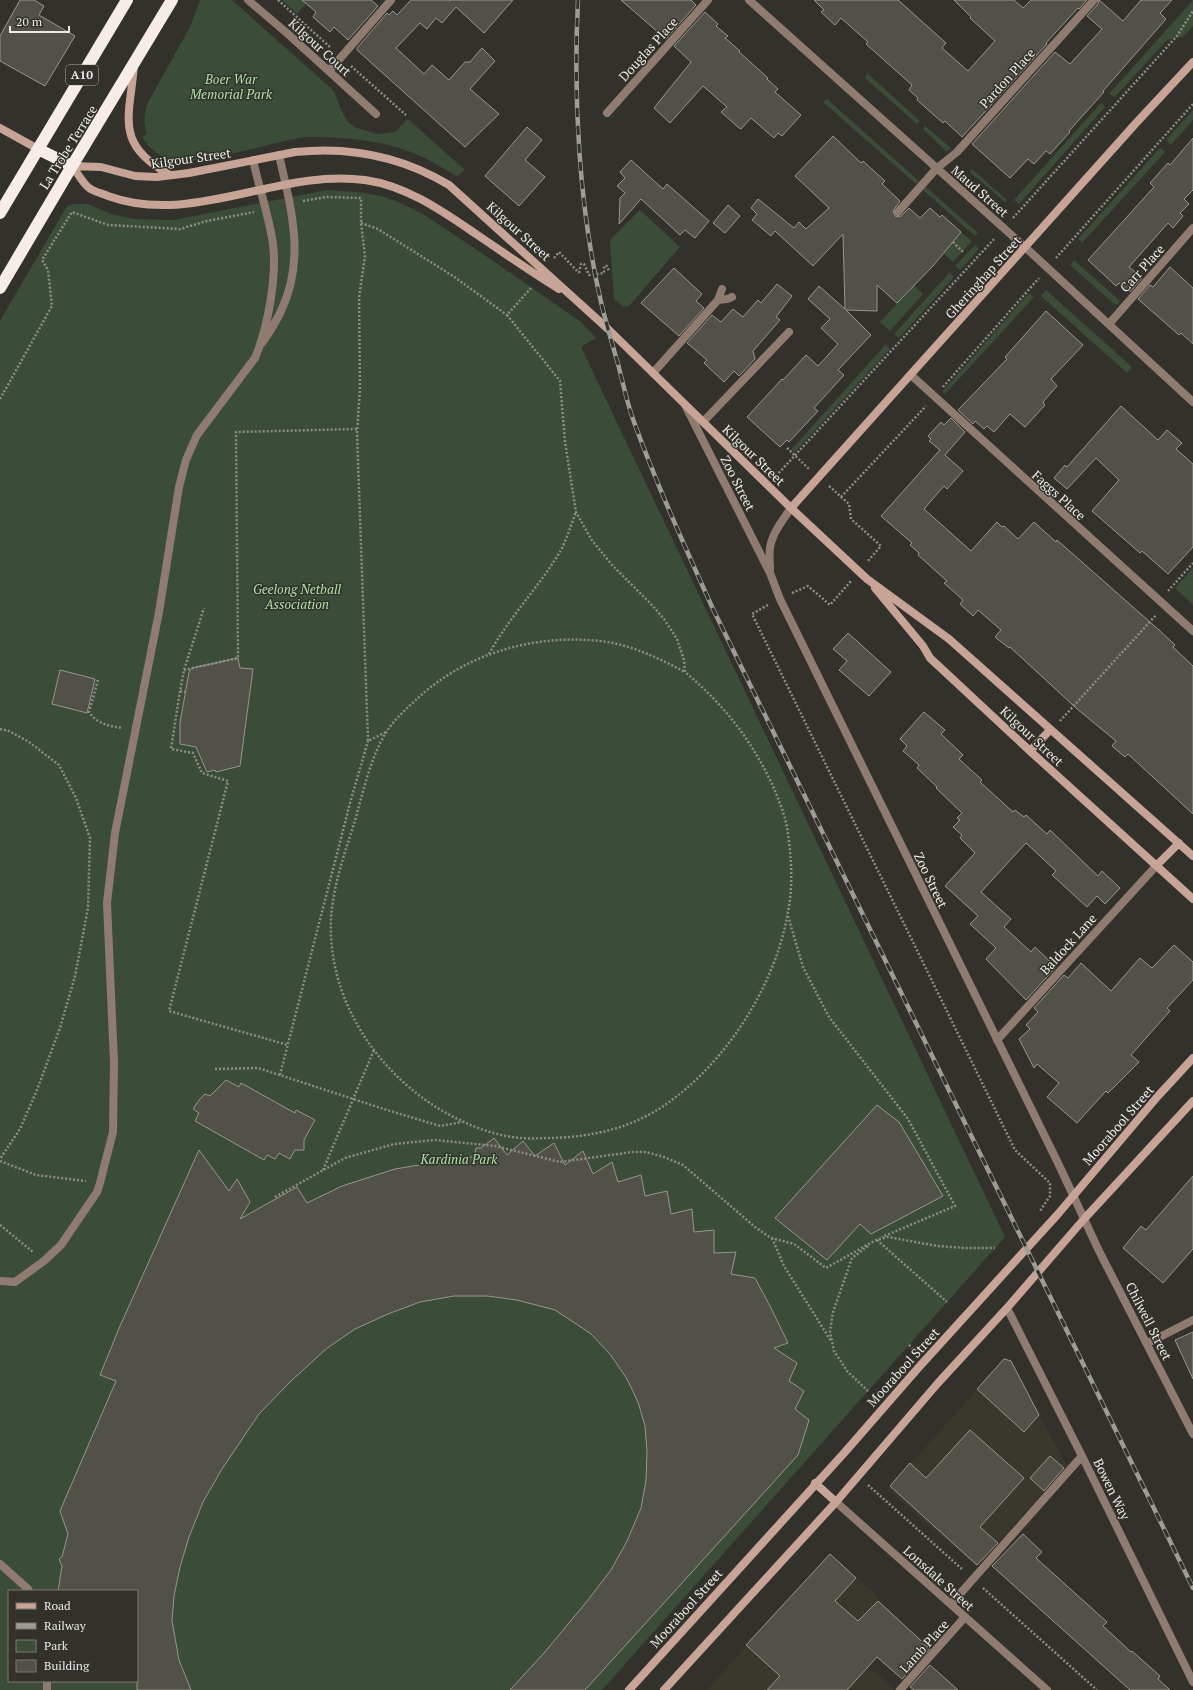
<svg xmlns="http://www.w3.org/2000/svg" width="1193" height="1690" font-family="'PT Serif',serif">
	<style>
		.built { fill: #3a382c }
		.green { fill: #3b4d38; fill-rule: evenodd }
		.building { fill: #515049; stroke: #98968f }
		.lines { fill: none; stroke-linecap: round; stroke-linejoin: round }
		.path { stroke: #8d8c87; stroke-width: 2.5; stroke-dasharray: 2 2; stroke-linecap: butt }
		.lane { stroke: #907b71; stroke-width: 8 }
		.street { stroke: #907b71; stroke-width: 8 }
		.secondary { stroke: #c7a495; stroke-width: 8 }
		.highway { stroke: #f7ece7; stroke-width: 12 }
		.rail-casing { stroke: #9d9c97; stroke-width: 4.5 }
		.rail { stroke: #32312b; stroke-width: 3; stroke-dasharray: 9; stroke-linecap: butt }
		.labels { text-anchor: middle; stroke-width: 3; stroke-linejoin: round; paint-order: stroke }
		.shield { fill: #32312b; stroke: #b4b2ae; stroke-width: 1 }
		.shield-label { font-size: 12px; font-weight: bold; fill: #ebeae6 }
		.street-label { font-size: 13px; fill: #ebeae6; stroke: #32312b }
		.park-label { font-size: 13px; font-style: italic; fill: #ace1a5; stroke: #32312b }
	</style>
	<rect width="100%" height="100%" fill="#32312b"/>
	<path class="built" d="M1007,1356L1067,1466L976,1567L888,1489Z
		M830,1553L880,1598L841,1642L894,1689L893,1690H707Z"/>
	<path class="green" d="M200,0H232L334,91L343,114L349,123L357,128L377,134L395,132L408,119L465,170L457,176C442,168 427,158 411,152C379,140 344,137 310,137C302,137 294,139 286,141C261,146 191,166 170,159C157,155 149,148 142,137L147,134C143,123 144,115 147,104L190,27Z
		M282,0H309L297,14Z
		M1193,0V26L1183,37L1167,40L1115,97L1109,94Z
		M867,73L920,121L917,124L865,78Z
		M827,99L919,181L916,184L823,102Z
		M1101,103L1105,107L1019,204L1014,200Z
		M1193,110V120L1171,145L1167,141V139Z
		M925,126L951,148L947,152L923,129Z
		M1161,148L1165,152L1082,243L1078,239L1159,149Z
		M972,169L1007,200L1005,202L970,172Z
		M926,187L978,233L975,236L923,190Z
		M327,190L358,192L381,196L396,201L423,214L483,254L581,322L596,338L581,347L1005,1237L602,1690H0V321L67,206L73,204H88L111,214L134,219L173,220ZM9,1591H137V1681H9Z
		M640,210L680,247L629,306L624,307L614,299L610,240Z
		M961,232L972,241L953,262L943,253Z
		M975,245L979,249L960,270L955,266Z
		M1074,260L1120,301L1117,305L1113,303L1070,265Z
		M950,272L954,277L899,338L894,334Z
		M914,285L923,294L890,331L880,322Z
		M1046,290L1131,366V368L1127,373L1041,296Z
		M1029,293L1034,297L945,394L943,393V391Z
		M886,344L890,349L795,452L791,450Z
		M1193,568V605L1175,588Z"/>
	<path class="building" d="M20,0H34L44,6L39,15L75,36L45,86L0,61V36Z
		M302,0H371L378,6L348,40L334,27L330,32L313,17L316,12Z
		M411,0H513L484,33L456,7L442,23L436,18L427,29L420,23L396,48L424,74L432,65L449,80L465,62H470L482,48L495,61L470,89L499,114L465,147L357,50V48L387,13L389,15L393,11L397,15Z
		M621,0H691L696,5L666,39Z
		M814,0H898L946,43L942,48L968,71L995,41L970,18L971,17L954,0H1014L1023,8L1031,0H1087L1079,9L1078,8L1046,43L1047,44L962,137L945,121L943,123L917,100L918,98L909,90L912,85L866,44L868,42L841,18L835,25L821,12L824,10Z
		M1099,0L1123,21L1141,0H1172L1160,13L1166,19L1103,91L1104,92L1069,131L1070,132L1050,154L1046,151L1034,164L1028,159L1010,178L972,144L1055,52L1070,64L1102,29L1087,16L1098,4Z
		M705,12L718,24L716,26L728,36L725,38L740,51L739,52L768,78L767,79L778,89L775,92L801,115L782,136L778,133L774,138L751,118L741,129L738,127L721,112L727,107L703,86L670,123L654,108L691,62L674,46Z
		M527,127L542,140L525,160L545,177L519,206L485,176Z
		M833,136L861,163L863,161L885,181L882,184L900,201L893,211L895,216L900,217L909,208L920,218L930,208L940,217L942,215L961,232L933,266L897,303L877,285V311L846,310L871,335L838,370L844,375L814,408L818,411L789,442L787,440L780,447L747,417L782,379L783,380L806,355L818,366L838,344L821,328L830,319L808,299L819,286L845,309L843,234L813,266L775,231L771,236L752,220L757,214L751,208L758,199L794,228L799,222L806,229L829,208L795,176Z
		M1193,138V190L1184,199L1189,204L1180,213L1183,216L1173,228L1168,223L1129,267L1142,278L1130,292L1119,283L1116,286L1088,260L1154,187L1150,183L1168,163L1170,165Z
		M631,160L663,189L667,184L709,221L695,238L685,230L680,235L641,199L619,224L620,198L625,193L617,186L625,178L620,172Z
		M728,205L740,216L725,233L713,223Z
		M1170,267L1193,288V344L1181,333L1179,335L1138,299L1150,285L1153,287Z
		M674,268L702,294L696,301L704,308L679,336L641,303Z
		M777,284L792,296L776,317L780,320L753,351L755,359L739,376L734,371L724,382L704,363L707,360L687,343L712,315L721,322L733,309L743,317L758,300L761,303Z
		M1046,311L1083,345L1051,379L1057,386L1043,402L1045,405L1025,427L1010,414L994,432L987,426L984,429L975,421L973,424L958,410L1007,359L1005,357Z
		M1121,406L1158,440L1167,430L1182,443L1176,449L1193,464V547L1168,574L1142,551L1140,553L1092,511L1119,480L1096,458L1067,489L1054,478L1065,465L1067,467Z
		M951,418L965,432L945,455L963,471L947,489L944,486L924,509L971,551L997,522L1002,527L1004,526L1018,539L1034,522L1056,542L1057,540L1159,630L1175,645L1173,647L1193,666V814L1128,754L1125,757L1112,746L1116,741L1076,708L1010,647L1009,648L995,637L1001,630L978,610L973,616L960,604L963,600L944,583L947,581L918,555L919,553L910,545L912,543L881,516L940,450L929,441L931,439L928,436L941,422L944,425Z
		M848,633L891,672L869,696L839,670L847,661L833,649Z
		M238,658L240,668L253,669L240,766L216,772L215,770L207,772L196,747L180,744V723L189,672L192,668Z
		M60,670L95,679L87,713L52,704Z
		M924,712L945,730L941,734L963,755L959,759L982,780L980,782L1013,812L1015,810L1024,817L1026,815L1047,834L1050,830L1098,876L1102,871L1120,888L1105,904L1097,896L1087,907L1052,875L1056,871L1026,843L981,892L1011,919L1004,927L1031,952L1035,947L1056,967L1026,1000L986,959L996,948L970,924L978,916L945,886L975,853L960,838L962,835L953,827L960,820L957,818L962,813L936,788L937,787L917,768L919,765L903,751L907,746L900,739Z
		M1174,945L1193,962V980L1167,1008L1170,1011L1131,1055L1139,1062L1108,1093L1106,1091L1077,1123L1047,1097L1059,1083L1037,1064L1034,1068L1019,1039L1030,1029L1026,1025L1038,1012L1034,1008L1064,975L1068,978L1081,963L1111,991L1140,958L1152,968Z
		M226,1080L239,1087L241,1083L295,1113L296,1110L315,1120L304,1140V1150H295L290,1159L279,1153L275,1159L267,1155L264,1160L195,1121L199,1113L193,1109L199,1100L205,1094L210,1096Z
		M877,1105L899,1122L943,1196L871,1234L860,1224L827,1260L775,1218Z
		M494,1138L507,1155L523,1141L535,1156L554,1143L565,1165L583,1151L593,1174L612,1162L618,1182L641,1175L645,1196L667,1191L671,1214L692,1209L694,1232L714,1230V1253L736,1252L731,1274L755,1278L771,1308L788,1343L774,1348L797,1363L789,1381L804,1391L795,1409L809,1420L798,1455L585,1690H510L544,1653L588,1600L611,1570L627,1541L641,1508L646,1480L647,1452L645,1426L638,1402L627,1379L610,1354L590,1333L555,1310L517,1300L487,1296H454L420,1302L388,1314L355,1329L326,1349L290,1382L259,1414L222,1469L203,1502L189,1537L180,1567L174,1596L172,1621L179,1660L191,1690H137V1591H58L62,1566L59,1559L62,1557L68,1534L60,1511L116,1381L100,1375L120,1326L199,1150L229,1191L237,1179L250,1202L240,1219L297,1187L307,1203L342,1186L395,1169L425,1164L456,1162L464,1157H474L476,1148H481Z
		M1193,1176V1249L1163,1283L1123,1248L1141,1226L1146,1230Z
		M1193,1332V1379L1175,1340Z
		M1004,1359L1011,1361L1039,1415L1024,1432L977,1389Z
		M970,1430L1024,1478L980,1527L998,1543L977,1565L890,1486L910,1463L926,1478Z
		M1050,1456L1064,1468L1044,1491L1030,1478Z
		M1023,1534L1042,1552L1036,1558L1107,1622L1103,1626L1131,1652L1132,1651L1160,1676L1158,1679L1170,1690H1130L992,1566Z
		M830,1554L856,1578L835,1601L858,1621L878,1601L930,1649L902,1679L877,1657L847,1690H767L780,1676L746,1645Z
		M930,1665L958,1690H914L910,1687Z"/>
	<g class="lines">
		<path class="path" d="M278,0L331,48
			M351,66L406,115
			M303,201L326,197L361,198V223L365,256L359,298L360,388L357,433L368,741L386,732
			M1013,218L1177,36L1193,11
			M361,223L378,229L397,241L453,276L507,315
			M953,242L964,253
			M554,258L559,252L579,273
			M1056,258L1193,104
			M579,273L581,264H584L589,275L604,273V266H607L609,271
			M531,288L507,315L560,381L565,442L576,512L591,539L612,565L652,605L664,619L677,639L684,660L685,672C724,705 750,738 772,784C779,800 786,817 788,834C792,862 793,890 787,917C773,992 719,1073 654,1112C622,1130 588,1137 552,1138C542,1138 532,1139 522,1138C503,1137 481,1130 464,1122C386,1087 327,1006 331,919C333,886 344,855 354,824C362,796 371,755 387,731C395,719 407,708 418,698C467,653 534,634 600,641C630,644 658,658 685,672
			M943,387L1039,278
			M0,399L52,306L48,270L42,260L72,212L108,225L180,229L207,221L254,212
			M787,448L809,469
			M776,476L995,238
			M829,486L849,504L851,519L881,546L867,562
			M841,497L926,406
			M1168,591L1193,563
			M792,593L808,586L830,605L851,581
			M768,605L752,614L1015,1150L1050,1183V1196L1040,1211
			M489,654C509,617 540,586 561,550C567,538 571,525 576,512
			M184,670L238,658L236,432L357,429
			M98,680L89,712C97,724 109,726 122,728
			M180,691L171,749L193,753L202,773L228,781L169,1011L288,1045
			M186,692L180,691L184,670L204,608
			M1060,721L1156,615
			M0,729L9,731L29,742L59,765L76,798L90,838L88,908L75,976L60,1028L37,1090L20,1129L0,1159
			M788,916L803,967L829,1017L908,1119L955,1206L882,1237
			M215,1069L258,1068L387,1110L440,1126L462,1122
			M280,1075L350,803L368,741
			M0,1161L36,1175L86,1181
			M323,1170L374,1050
			M275,1197L345,1158L394,1144L435,1140L495,1146L560,1162L632,1152H646L664,1157L683,1165L755,1227L771,1238L794,1244L826,1268L876,1240L888,1237L937,1246L965,1248H995
			M0,1225L33,1252
			M772,1238L784,1266L831,1341
			M877,1240L947,1302
			M868,1246L852,1258L833,1312L830,1331L834,1351L847,1371L868,1391
			M909,1345L916,1352
			M868,1485L963,1570
			M983,1588L1097,1690"/>
		<path class="lane" d="M329,71L391,0
			M607,113L708,0
			M898,212L936,169L957,152L1094,0
			M1109,324L1193,228
			M262,343C269,333 276,322 281,311C306,259 291,208 279,155
			M911,375L1193,631
			M997,1040L1157,865
			M0,1281L15,1282L44,1261L61,1245L97,1192L100,1183L113,1132L114,1062L107,903L115,833L159,612L179,487L186,460L197,435L255,358C268,327 277,277 273,244C269,216 259,188 253,160
			M1007,1308L1082,1456L1193,1682
			M1148,1343L1193,1320
			M0,1564L28,1589L29,1591
			M951,1604L1082,1456
			M47,1681V1690
			M900,1690L965,1617"/>
		<path class="street" d="M248,0L288,34L376,114
			M749,0L1026,248L1193,402
			M718,300L727,299L732,297
			M653,373L718,300L722,289
			M685,405L770,573L780,599L1059,1165L1099,1251L1193,1434
			M703,422L789,332
			M770,570C770,563 769,555 770,548C772,533 783,520 791,508
			M836,1502L1047,1690"/>
		<path class="secondary" d="M134,66C129,120 115,144 170,175
			M0,128L38,149
			M72,166L101,167L135,176L157,177L189,173L295,152C351,146 401,156 449,185L608,329L791,508L867,579L949,639L1193,856
			M72,166C77,172 82,182 88,187C93,192 102,193 108,196C193,227 279,168 365,180C407,186 442,211 476,234C504,253 531,272 559,289
			M791,508L1137,122L1193,62
			M875,588L923,646L930,658L1030,751L1193,899
			M1030,751L1050,730
			M1157,865L1179,843
			M815,1483L836,1502
			M629,1690L845,1452L919,1367L1058,1214L1158,1096L1193,1058
			M664,1690L836,1502L938,1383L1007,1308L1084,1219L1193,1101"/>
		<path class="highway" d="M38,149L72,166
			M0,213L127,0
			M0,288L72,166L172,0"/>
		<defs>
			<path id="rail" d="M578,0C573,97 579,207 601,302C606,323 612,343 618,364C623,383 627,403 634,422C657,485 685,547 713,609L1193,1588"/>
		</defs>
		<use href="#rail" class="rail-casing"/>
		<use href="#rail" class="rail"/>
	</g>
	<g class="labels">
		<rect class="shield" x="66" y="65" width="32" height="20" rx="3"/>
		<g class="shield-label">
			<text x="82" y="79">A10</text>
		</g>
		<g class="street-label">
			<text transform="translate(320 47) rotate(42)" y="5">Kilgour Court</text>
			<text transform="translate(648 49) rotate(-48)" y="5">Douglas Place</text>
			<text transform="translate(1007 78) rotate(-48)" y="5">Pardon Place</text>
			<text transform="translate(68 147) rotate(-58)" y="5">La Trobe Terrace</text>
			<text transform="translate(191 158) rotate(-8)" y="5">Kilgour Street</text>
			<text transform="translate(980 191) rotate(41)" y="5">Maud Street</text>
			<text transform="translate(519 231) rotate(42)" y="5">Kilgour Street</text>
			<text transform="translate(1142 268) rotate(-48)" y="5">Carr Place</text>
			<text transform="translate(983 277) rotate(-48)" y="5">Gheringhap Street</text>
			<text transform="translate(754 455) rotate(44)" y="5">Kilgour Street</text>
			<text transform="translate(738 483) rotate(63)" y="5">Zoo Street</text>
			<text transform="translate(1059 495) rotate(42)" y="5">Faggs Place</text>
			<text transform="translate(1032 736) rotate(43)" y="5">Kilgour Street</text>
			<text transform="translate(931 880) rotate(64)" y="5">Zoo Street</text>
			<text transform="translate(1068 944) rotate(-48)" y="5">Baldock Lane</text>
			<text transform="translate(1118 1125) rotate(-49)" y="5">Moorabool Street</text>
			<text transform="translate(1149 1321) rotate(63)" y="5">Chilwell Street</text>
			<text transform="translate(903 1367) rotate(-48)" y="5">Moorabool Street</text>
			<text transform="translate(1112 1489) rotate(64)" y="5">Bowen Way</text>
			<text transform="translate(939 1578) rotate(42)" y="5">Lonsdale Street</text>
			<text transform="translate(686 1608) rotate(-48)" y="5">Moorabool Street</text>
			<text transform="translate(924 1646) rotate(-48)" y="5">Lamb Place</text>
		</g>
		<g class="park-label">
			<text x="231" y="84">Boer War<tspan x="231" dy="15">Memorial Park</tspan></text>
			<text x="297" y="594">Geelong Netball<tspan x="297" dy="15">Association</tspan></text>
			<text x="459" y="1164">Kardinia Park</text>
		</g>
	</g>
	<rect x="8" y="1590" width="130" height="92" fill="#32312b" stroke="#7c7b76"/>
	<rect x="16" y="1603" width="20" height="6" fill="#c7a495" stroke="#7c7b76"/>
	<text x="44" y="1610" font-size="12" fill="#ebeae6">Road</text>
	<rect x="16" y="1623" width="20" height="6" fill="#9d9c97" stroke="#7c7b76"/>
	<text x="44" y="1630" font-size="12" fill="#ebeae6">Railway</text>
	<rect x="16" y="1640" width="20" height="12" fill="#3b4d38" stroke="#7c7b76"/>
	<text x="44" y="1650" font-size="12" fill="#ebeae6">Park</text>
	<rect x="16" y="1660" width="20" height="12" fill="#515049" stroke="#7c7b76"/>
	<text x="44" y="1670" font-size="12" fill="#ebeae6">Building</text>
	<path d="M10 26v6h59v-6" fill="none" stroke="#ebeae6" stroke-width="2"/>
	<text x="16" y="26" font-size="12" fill="#ebeae6" stroke="#32312b" stroke-width="3" paint-order="stroke">20 m</text>
</svg>
